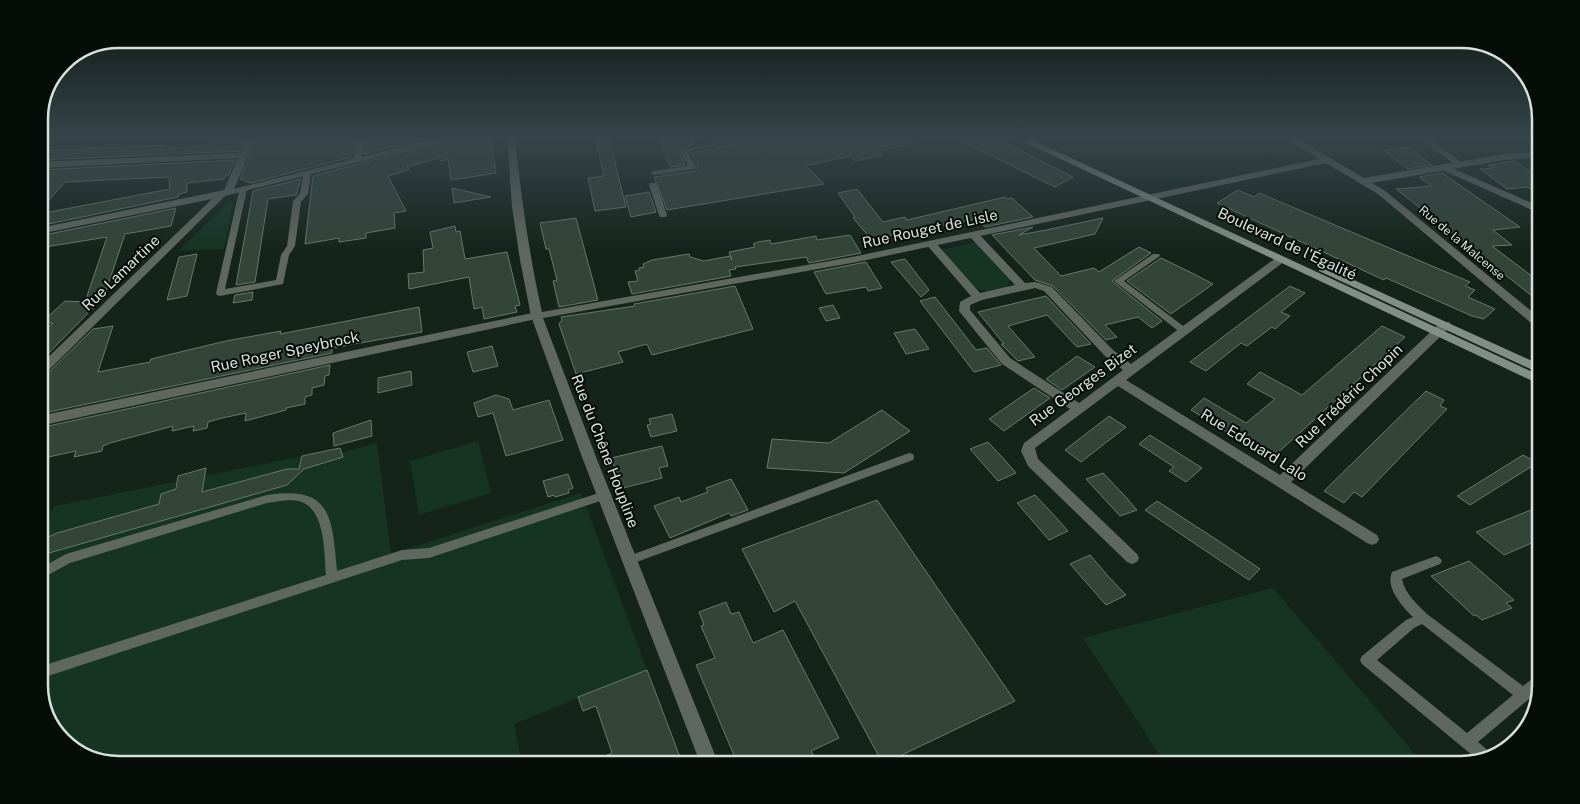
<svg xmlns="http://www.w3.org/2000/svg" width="1580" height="804" font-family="'Public Sans',sans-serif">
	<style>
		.green { fill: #163423 }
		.building { fill: #334439; stroke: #67796d }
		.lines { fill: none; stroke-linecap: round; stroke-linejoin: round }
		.service { fill: #5f6761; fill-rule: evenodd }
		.minor { fill: #5f6761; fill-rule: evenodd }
		.tertiary { fill: #5f6761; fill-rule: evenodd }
		.secondary { fill: #828f87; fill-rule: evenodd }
		.labels { text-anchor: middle; stroke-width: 4; stroke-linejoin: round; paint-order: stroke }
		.far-street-label { font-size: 12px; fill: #d7e1db; stroke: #060c08 }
		.street-label { font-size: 15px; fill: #d7e1db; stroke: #060c08 }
		.rim { fill: none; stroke: #d7e1db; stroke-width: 2.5 }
	</style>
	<rect width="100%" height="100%" fill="#15241b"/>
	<path class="green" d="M229,202L233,203L224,249L178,251Z
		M977,242L1010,279L1007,287L990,292L974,288L941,250Z
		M478,441L491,493L419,515L410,461Z
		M377,443L391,554L581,493L647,670L514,724L522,765H118L83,757L52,730L39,691V530L55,506L313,454L312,461Z
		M1273,588L1409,747L1423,765H1166L1083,638Z"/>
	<path class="building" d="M210,137H245L240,151L39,160V151L164,145L160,150L206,145Z
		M258,137H356L351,157L251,183L240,179Z
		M368,137H431L364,154Z
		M459,137H491L496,173L451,180L448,159L441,161L439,158L407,167L409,169L406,171L388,176L406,211L394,213L395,228L366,233V238L339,242V238L305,244L313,176Z
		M659,137H692L693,145L678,150L685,165L670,167Z
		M767,137H913L914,143L878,151L882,155L855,161L850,156L806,166L824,184L667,210L654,177L695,171L698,166L691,153Z
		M953,137H994L1073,177L1055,187Z
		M609,139L626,207L595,211L588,178L604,176L596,141Z
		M1409,148L1432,165L1408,169L1383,150Z
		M235,160L228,176L226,175L224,179L187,183V192L179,194L178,197L39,226V214L170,189L169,177L65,182L39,211V170Z
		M1515,161L1541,179V196L1528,187L1507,189L1480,169L1493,168L1488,165Z
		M1442,173L1520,227L1493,230L1512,245L1492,246L1541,283V303L1396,189L1431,186L1419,177Z
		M301,179L296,195L268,199L255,282L236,285L253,191Z
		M452,188L491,197L454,203Z
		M857,189L883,222L905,217L907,220L1005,197L1007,199L1012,198L1033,217L985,227L976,219L871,239L853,218L855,217L838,193Z
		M1238,190L1254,197L1259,193L1470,282L1465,286L1475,290L1468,297L1495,309L1484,319L1472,316L1386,278L1384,280L1217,203Z
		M649,192L656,212L631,217L625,196Z
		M176,208L171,226L125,234L104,297L39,363V336L53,323H41L65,301L85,302L107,237L39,248V236Z
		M576,218L598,300L559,307L553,281L557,280L549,249H546L540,223Z
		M1103,218L1095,234L1034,248L1061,276L1094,268L1099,272L1139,247L1151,253L1112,281L1162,321L1152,328L1138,317L1105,325L1117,337L1106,340L1053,286L1035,280L992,235L1033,227L1019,235L1046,230Z
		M455,226L456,232L460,231L465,259L507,252L520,305L515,306L517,312L484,319L482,307L474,309L469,277L409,289L408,274L424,272L423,250L433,248L430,232Z
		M850,235L861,253L809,263L806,257L735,267L736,269L729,270L731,276L632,294L628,282L638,281L635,271L640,270L639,268L644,267L643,264L652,260L689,254L690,257L704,261L730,256L732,260L729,252L755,247L753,244L758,242L770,240L771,244L816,236L817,240Z
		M197,254L187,296L167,300L179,257Z
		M1161,258L1194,274L1213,284L1171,314L1127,281Z
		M905,259L929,290L921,297L891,262Z
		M866,262L882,288L868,291L866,287L826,294L814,272Z
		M735,286L753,329L652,355L647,344L618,352L623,362L576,374L559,324L562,320L561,317L635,306L634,304Z
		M1290,286L1305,293L1281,312L1290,316L1275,329L1272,327L1247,346L1241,343L1206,371L1190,362Z
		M253,292L252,300L233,303L235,295Z
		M1046,296L1091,344L1077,347L1047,315L1008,326L1035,357L1018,361L1001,344H1004L978,312Z
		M935,297L976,350L987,348L1001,365L974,372L920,301Z
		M833,305L840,318L826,321L819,308Z
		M419,307L422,332L332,348V353L39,414V379L44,377L93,329L113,326L98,372L150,362L151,359L226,341L281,331L280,334Z
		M1382,326L1405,337L1271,459L1191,410L1204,398L1246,423L1275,399L1247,384L1260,372L1302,395Z
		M915,329L929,349L906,354L894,333Z
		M492,346L498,366L473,372L467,352Z
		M1077,356L1095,367L1062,390L1046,379Z
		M330,365L329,375L325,376L324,385L312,388V395L305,397V404L286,408V410L245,421L246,413L222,418L208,422L207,428L193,431L194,426L172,431L173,426L110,443L103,446L102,451L74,457L76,451L39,459V428Z
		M411,371L412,385L378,393V378Z
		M1034,388L1050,398L1004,431L989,419Z
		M1426,391L1444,400L1440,406L1447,409L1362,497L1354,492L1344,503L1324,491Z
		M496,395L509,399L513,410L549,400L563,440L506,456L493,413L478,417L474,403Z
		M882,410L910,431L844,473L767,468L772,439L829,443Z
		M672,414L677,431L651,437L647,425L651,424L649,419Z
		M1109,416L1126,427L1081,462L1065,450Z
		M371,420L372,436L334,446L333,433Z
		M1150,435L1202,468L1186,482L1169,471L1174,467L1139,444Z
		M988,442L1002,457L1016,473L998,481L970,449Z
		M662,446L668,466L659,468L662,478L623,488L611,458Z
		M340,448L343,457L304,469L287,485L49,553L42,549L44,539L57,533L159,504L161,494L176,489L178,476L206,468L202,492L287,469H299L302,456Z
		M1523,455L1537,463L1470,505L1457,496Z
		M1103,473L1124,495L1137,510L1120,516L1086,479Z
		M568,474L573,488L568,490L569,493L555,497L554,495L548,497L543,481Z
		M731,479L748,510L731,516L729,513L670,538L654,506L679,497L681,502L708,492L706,488Z
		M1035,495L1052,513L1068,531L1049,540L1017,503Z
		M877,500L1015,701L883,764L795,601L774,612L742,549Z
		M1157,501L1217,540L1260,569L1249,580L1145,510Z
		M1541,506V539L1504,555L1476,532Z
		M1090,555L1107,575L1126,595L1106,605L1070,564Z
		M1469,561L1514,600L1506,603L1512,608L1482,620L1476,615L1474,616L1431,576Z
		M726,602L731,614L739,612L753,643L783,630L839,738L811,751L818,765H738L696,665L715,658L701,626L704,625L699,612Z
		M647,670L683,765H584L612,753L596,706L583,711L578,697Z"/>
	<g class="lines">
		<path class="service" d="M733,137H747L688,152L696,167L695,169L654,175L650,173L654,171L688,166L680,151L682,150Z
			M304,171L311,173L308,194L301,202L295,246L289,255L283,284L220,296L217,295L216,293L240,187H246L247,189L225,289L276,280L281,255L287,246L293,201L300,193Z
			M650,183H656L657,185L667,215L666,217H660L659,215L649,185Z
			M1153,254H1159L1160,256L1124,281L1187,329L1189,331L1187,333H1181L1114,281Z
			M909,453L913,454L914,457L913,460L634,563L630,565L626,563L624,560L626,557Z
			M605,491L609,492L611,495L609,498L429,558L402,560L39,679V667L326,575C324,554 326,512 302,502C291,498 278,502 267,503L70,563L39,580V569L66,554L267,495C332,485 332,517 337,571L402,550L429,548Z
			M1436,556L1440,558L1442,561L1440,564L1402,579C1405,594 1417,604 1427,614L1523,686L1536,676L1541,674V689L1478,742L1491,753L1492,756L1478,760L1362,664L1360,660L1362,656L1406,620L1413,617C1403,607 1385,588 1392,572ZM1422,624L1513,695L1467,733L1377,660L1414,628Z"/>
		<path class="minor" d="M247,137H256L234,189L353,159L358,137H366L362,157L441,137H457L225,196L43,376L39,377V366L212,199L39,234V228L224,190L238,158L39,168V162L241,153Z
			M511,137H534L508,142L507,140Z
			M1417,137H1427L1464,164L1457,166Z
			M1443,164L1541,207V214L1440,169L1438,167Z
			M974,232L978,233L1025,283L1036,282L1052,287L1113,350L1131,364L1277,257H1285V261L1126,380L1280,475L1441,322H1449L1451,325L1449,328L1291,482L1377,535L1379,539L1377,543L1372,545L1367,543L1118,386L1035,448L1038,459L1137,554L1139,558L1137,562L1132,564L1127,562L1028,466L1021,451L1024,443L1070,409L1002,364L959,311L960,302L971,296L926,244L927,242H935L980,293L1015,285L970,237L969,235ZM1035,288L1044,291L1105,356L1123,370L1079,403L1010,358L970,310V305L982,300Z
			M537,312L541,314L543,316L541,318L39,426V416Z"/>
		<path class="tertiary" d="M507,137H515C521,197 529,254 542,312L857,256L1319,159L1284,137H1295L1364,178L1504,154L1541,151V157L1504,160L1372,183L1384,190L1541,319V329L1537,328L1378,194L1326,163L857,262L543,318L596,457L719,765H701L582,457L531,316L520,260L512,207Z"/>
		<path class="secondary" d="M1014,137H1026L1541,376V385Z
			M1323,266L1541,365V374L1319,271V267Z"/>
	</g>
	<linearGradient id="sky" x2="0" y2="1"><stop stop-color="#0c140f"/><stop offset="0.55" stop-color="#35454a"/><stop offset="1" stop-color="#35454a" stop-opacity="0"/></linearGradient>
	<rect width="1580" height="250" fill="url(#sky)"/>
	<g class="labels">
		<g class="far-street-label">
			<text transform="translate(1462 243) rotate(40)" y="4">Rue de la Malcense</text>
		</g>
		<g class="street-label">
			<text transform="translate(930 229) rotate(-12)" y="5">Rue Rouget de Lisle</text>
			<text transform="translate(1287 244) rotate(25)" y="5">Boulevard de l'Égalité</text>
			<text transform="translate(121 273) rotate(-44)" y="5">Rue Lamartine</text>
			<text transform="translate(285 352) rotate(-12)" y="5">Rue Roger Speybrock</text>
			<text transform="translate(1083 385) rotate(-36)" y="5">Rue Georges Bizet</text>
			<text transform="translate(1349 396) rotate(-44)" y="5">Rue Frédéric Chopin</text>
			<text transform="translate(1254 445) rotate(32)" y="5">Rue Edouard Lalo</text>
			<text transform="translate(605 451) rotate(69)" y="5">Rue du Chêne Houpline</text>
		</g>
	</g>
	<path d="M0 0H1580V804H0ZM119 48H1461A71 71 0 0 1 1532 119V685A71 71 0 0 1 1461 756H119A71 71 0 0 1 48 685V119A71 71 0 0 1 119 48Z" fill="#060c08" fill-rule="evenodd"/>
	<path class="rim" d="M119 48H1461A71 71 0 0 1 1532 119V685A71 71 0 0 1 1461 756H119A71 71 0 0 1 48 685V119A71 71 0 0 1 119 48Z"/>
</svg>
